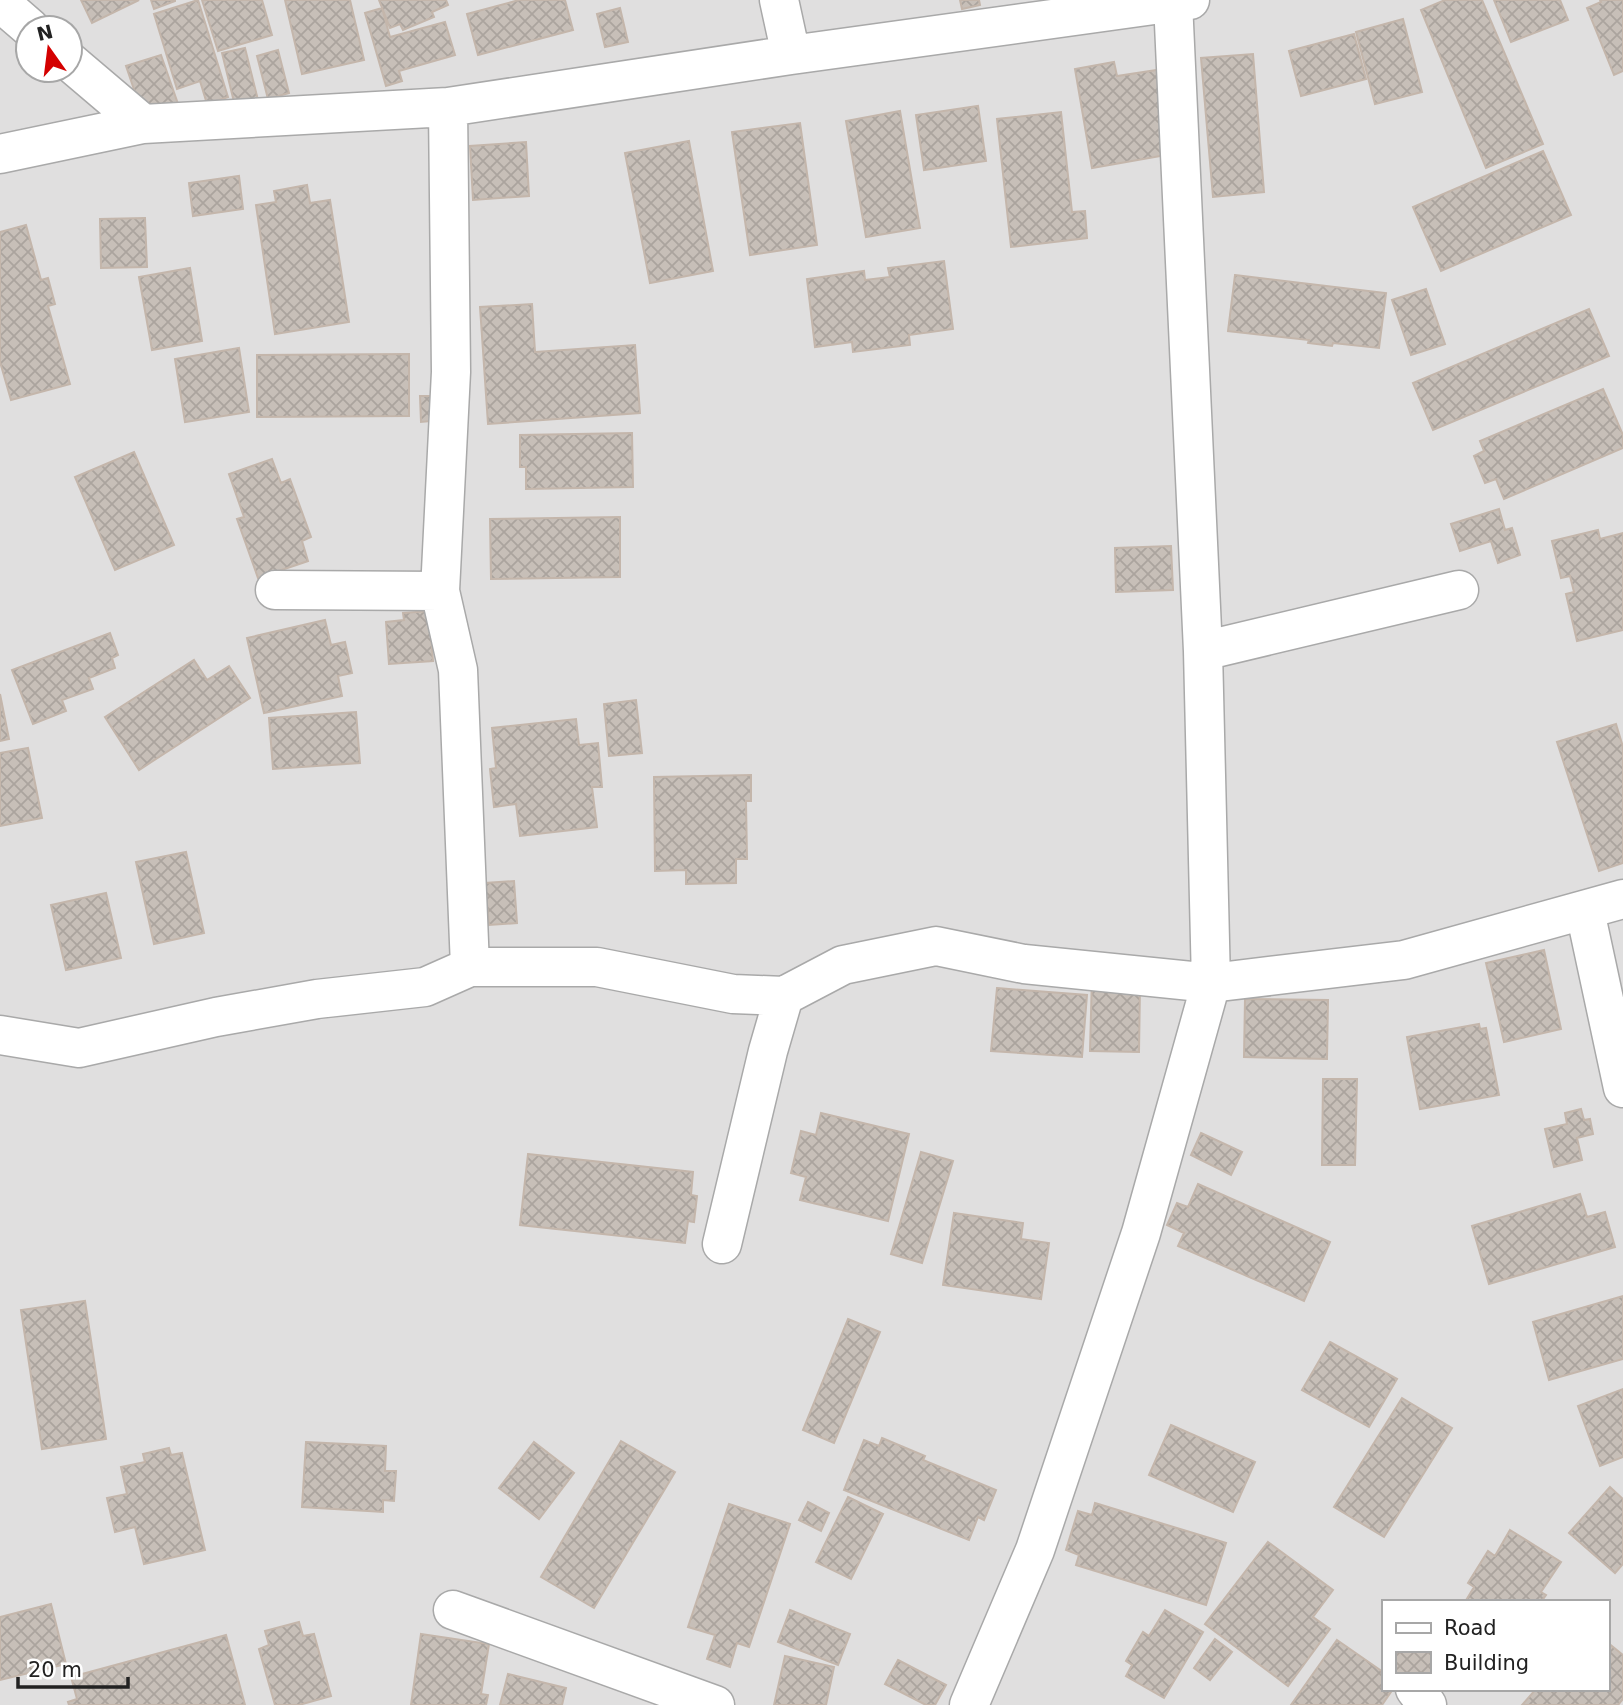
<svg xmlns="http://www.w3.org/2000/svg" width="1623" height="1705" font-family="'DejaVu Sans',sans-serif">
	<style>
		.residential { fill: #e0dfdf; fill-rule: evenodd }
		.building { fill: url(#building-cross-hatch); stroke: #c4b6ab; stroke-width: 2 }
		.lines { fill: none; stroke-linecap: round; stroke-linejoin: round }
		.minor-casing { stroke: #a9a9a9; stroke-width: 41 }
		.minor { stroke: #fff; stroke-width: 38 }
	</style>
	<defs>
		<pattern id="building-cross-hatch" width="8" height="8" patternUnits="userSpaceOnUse" patternTransform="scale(1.75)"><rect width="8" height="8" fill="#c7bfb8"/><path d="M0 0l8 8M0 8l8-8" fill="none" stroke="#aba49e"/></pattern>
	</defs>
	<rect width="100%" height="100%" fill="#f2efe9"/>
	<path class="residential" d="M0,0H1623V1705H0ZM28,28H70V70H28ZM1383,1602H1607V1689H1383Z"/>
	<path class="building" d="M81,0H139L92,23Z
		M151,0H175V1L154,9Z
		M198,0L228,97L207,104L200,81L177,89L154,14Z
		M202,0H262L272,35L218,51Z
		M285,0H350L364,60L302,74Z
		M379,0H446L448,5L432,12L434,17L403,30L400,24L390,28Z
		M519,0H565L573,30L478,55L467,14Z
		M960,0H979L980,5L962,9Z
		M1445,0H1482L1543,144L1486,168L1421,10Z
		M1494,0H1560L1568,20L1511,42Z
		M1600,0H1623V71L1614,75L1587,8L1601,2Z
		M382,8L390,37L445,22L455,55L399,71L402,81L386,86L365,13Z
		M620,8L628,42L605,47L597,14Z
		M1403,19L1422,92L1375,104L1356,32Z
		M1354,34L1366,79L1301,96L1289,51Z
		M245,48L258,100L235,106L222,53Z
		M278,50L289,93L268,99L257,56Z
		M1253,54L1264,192L1213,197L1201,58Z
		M161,55L178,104L143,116L126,66Z
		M1114,62L1117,76L1157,70L1172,154L1092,168L1075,69Z
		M978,106L986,161L924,170L916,115Z
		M900,111L920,228L866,237L846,121Z
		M1061,112L1072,212L1085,211L1087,238L1011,247L997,119Z
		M800,123L817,245L750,255L732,132Z
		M689,141L713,271L650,283L625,153Z
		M526,142L529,196L473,200L470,146Z
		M1543,151L1571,215L1441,271L1413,207Z
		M239,176L243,209L193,216L189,183Z
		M307,185L310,203L330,200L349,322L275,334L256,205L276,202L274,191Z
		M145,218L147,267L101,268L100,219Z
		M26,225L41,280L48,278L55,304L48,306L70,384L11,400L0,362V232Z
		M944,261L953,329L909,335L910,345L853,352L852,342L815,347L807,279L864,271L865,280L890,277L888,268Z
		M190,268L202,341L152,350L139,277Z
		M1235,275L1386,293L1379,348L1333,343L1332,346L1308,343L1309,340L1228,331Z
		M1426,289L1445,344L1411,355L1392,300Z
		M532,304L535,352L635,345L640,413L488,424L480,307Z
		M1589,309L1609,356L1433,430L1413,383Z
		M239,348L249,412L185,422L175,359Z
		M409,354V416L257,417V355Z
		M1603,389L1623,435V448L1504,499L1496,479L1485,483L1474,456L1484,451L1480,441Z
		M420,396H440L441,420L421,422Z
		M632,433L633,487L526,489V467H520V435Z
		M134,452L174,545L115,570L75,477Z
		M272,459L281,483L290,479L311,537L302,541L308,561L258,578L237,519L244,517L229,474Z
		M1499,509L1505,530L1512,528L1520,555L1498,563L1491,541L1460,551L1451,524Z
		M620,517V577L491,579L490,519Z
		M1598,530L1600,539L1623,533V630L1577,641L1566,594L1574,592L1570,576L1561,578L1552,541Z
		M1171,546L1173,590L1116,592L1115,548Z
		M429,611L433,661L389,664L386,622L404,620L403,613Z
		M325,620L331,645L345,642L352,673L338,676L342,696L264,713L247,638Z
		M110,633L118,655L112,658L115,668L89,678L93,689L62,700L66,711L33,724L12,670Z
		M194,660L207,680L229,666L250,698L139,770L105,717Z
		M0,694L9,739L0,741Z
		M636,700L642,753L609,756L604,704Z
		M356,712L360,763L273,769L269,718Z
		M576,719L579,745L598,743L602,787H592L597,827L520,836L516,804L494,807L490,769L496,768L492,728Z
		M1616,724L1623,747V863L1599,871L1557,742Z
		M28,748L42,818L0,826V753Z
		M751,775V801H746L747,859H736V883L686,884V870L655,871L654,777Z
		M186,852L204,933L154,944L136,862Z
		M514,881L517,923L489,925L485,883Z
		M106,893L121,958L66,970L51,905Z
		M1544,950L1561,1029L1504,1042L1486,963Z
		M1092,976L1140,986L1139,1052L1090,1051Z
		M997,988L1087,995L1082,1057L991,1051Z
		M1245,999L1328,1000L1327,1059L1244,1057Z
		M1479,1024L1480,1029L1486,1028L1499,1095L1420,1109L1407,1037Z
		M1323,1079H1357L1355,1165H1322Z
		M1581,1109L1584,1120L1590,1119L1593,1134L1577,1138L1582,1160L1554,1167L1545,1129L1567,1124L1565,1113Z
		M821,1113L909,1134L888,1221L800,1200L806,1177L791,1173L801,1131L816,1135Z
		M1201,1133L1242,1152L1231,1175L1191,1155Z
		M921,1152L953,1161L922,1263L891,1254Z
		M528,1154L693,1172L691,1195L697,1196L694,1222L688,1221L685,1243L520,1225Z
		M1198,1184L1330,1242L1304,1301L1178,1246L1184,1233L1167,1225L1177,1203L1188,1207Z
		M1580,1194L1587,1217L1605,1212L1615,1247L1489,1284L1472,1226Z
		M954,1213L1023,1223L1021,1239L1049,1243L1041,1299L943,1285Z
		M1623,1296V1359L1549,1380L1533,1322Z
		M85,1301L106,1439L42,1449L21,1310Z
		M848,1319L880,1332L834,1443L803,1430Z
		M1330,1342L1397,1379L1369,1427L1302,1390Z
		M1623,1389V1457L1600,1466L1578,1406Z
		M1402,1398L1452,1428L1384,1537L1334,1507Z
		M1171,1425L1255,1462L1233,1512L1149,1475Z
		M882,1438L925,1456L923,1460L996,1490L984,1520L978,1517L969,1540L844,1490L864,1440L879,1446Z
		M621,1441L675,1472L594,1608L541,1577Z
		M306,1442L386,1446L385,1471H396L394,1501L383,1500V1512L302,1507Z
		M534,1442L574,1473L539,1519L499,1488Z
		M169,1448L171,1455L182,1453L205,1550L144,1564L135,1527L115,1532L107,1498L127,1494L121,1467L145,1462L143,1454Z
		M1610,1487L1623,1499V1564L1615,1573L1569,1533Z
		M848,1497L883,1514L851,1579L816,1562Z
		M808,1502L829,1513L821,1531L799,1520Z
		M1095,1503L1226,1543L1206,1605L1076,1565L1079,1555L1066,1550L1078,1511L1092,1515Z
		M729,1504L790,1524L749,1647L737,1643L730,1667L707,1659L715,1635L688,1627Z
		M1510,1530L1561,1562L1541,1592L1546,1595L1541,1602H1465L1474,1587L1468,1583L1488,1551L1495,1556Z
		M1268,1542L1333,1590L1313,1617L1330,1629L1288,1686L1205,1624Z
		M51,1604L66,1664L0,1680V1617Z
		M790,1610L850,1634L838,1665L778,1642Z
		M1165,1610L1203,1632L1164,1698L1126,1676L1132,1665L1126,1661L1143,1632L1149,1636Z
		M299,1622L303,1636L314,1634L331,1696L299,1705H275L259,1649L269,1645L265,1631Z
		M421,1634L489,1644L481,1694L488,1695L486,1705H411Z
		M226,1635L245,1705H69L68,1702L77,1699L71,1677Z
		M1215,1639L1232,1652L1210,1680L1194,1668Z
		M1337,1640L1383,1672V1689H1393L1382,1705H1291Z
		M1607,1642L1623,1655V1699L1618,1705H1522L1536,1689H1607Z
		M785,1656L834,1667L826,1705H774Z
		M898,1660L946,1685L935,1705H926L885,1684Z
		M508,1674L566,1688L562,1705H500Z"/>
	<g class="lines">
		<defs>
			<path id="minor" d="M779,0L791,55
				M0,2L30,28
				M70,62L143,124
				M448,107L451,372L440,591L458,670L470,967H597L733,994L784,996L843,965L936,946L1024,964L1211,983L1404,960L1623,899
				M0,154L143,124L448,107L791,55L1190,0
				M275,590L440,591
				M1203,651L1459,590
				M1585,911L1623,1088
				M0,1035L79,1048L216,1017L317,999L425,987L470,967
				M722,1244L768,1051L784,996
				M453,1610L715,1705
				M1415,1689L1427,1705
				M969,1705L1035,1550L1141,1233L1211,983L1203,651L1173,2"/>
		</defs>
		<use href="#minor" class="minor-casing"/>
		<use href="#minor" class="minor"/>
	</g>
	<rect x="1382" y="1600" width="228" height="91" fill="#ffffff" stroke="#a7a7a7" stroke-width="2"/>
	<rect x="1396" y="1623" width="35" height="10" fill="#ffffff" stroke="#a7a7a7" stroke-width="2"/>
	<text x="1444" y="1635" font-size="21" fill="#222222">Road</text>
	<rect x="1396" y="1652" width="35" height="21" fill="url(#building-cross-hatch)" stroke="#a7a7a7" stroke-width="2"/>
	<text x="1444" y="1670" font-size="21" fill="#222222">Building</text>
	<g transform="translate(49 49) rotate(346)"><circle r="33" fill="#ffffff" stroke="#a7a7a7" stroke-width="2"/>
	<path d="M0-5L12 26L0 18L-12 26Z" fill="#d40000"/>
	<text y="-10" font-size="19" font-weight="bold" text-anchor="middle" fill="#222222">N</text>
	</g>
	<path d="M18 1677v10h110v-10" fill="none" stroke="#222222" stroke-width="3.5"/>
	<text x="28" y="1677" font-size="21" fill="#222222" stroke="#ffffff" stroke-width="5" paint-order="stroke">20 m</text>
</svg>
